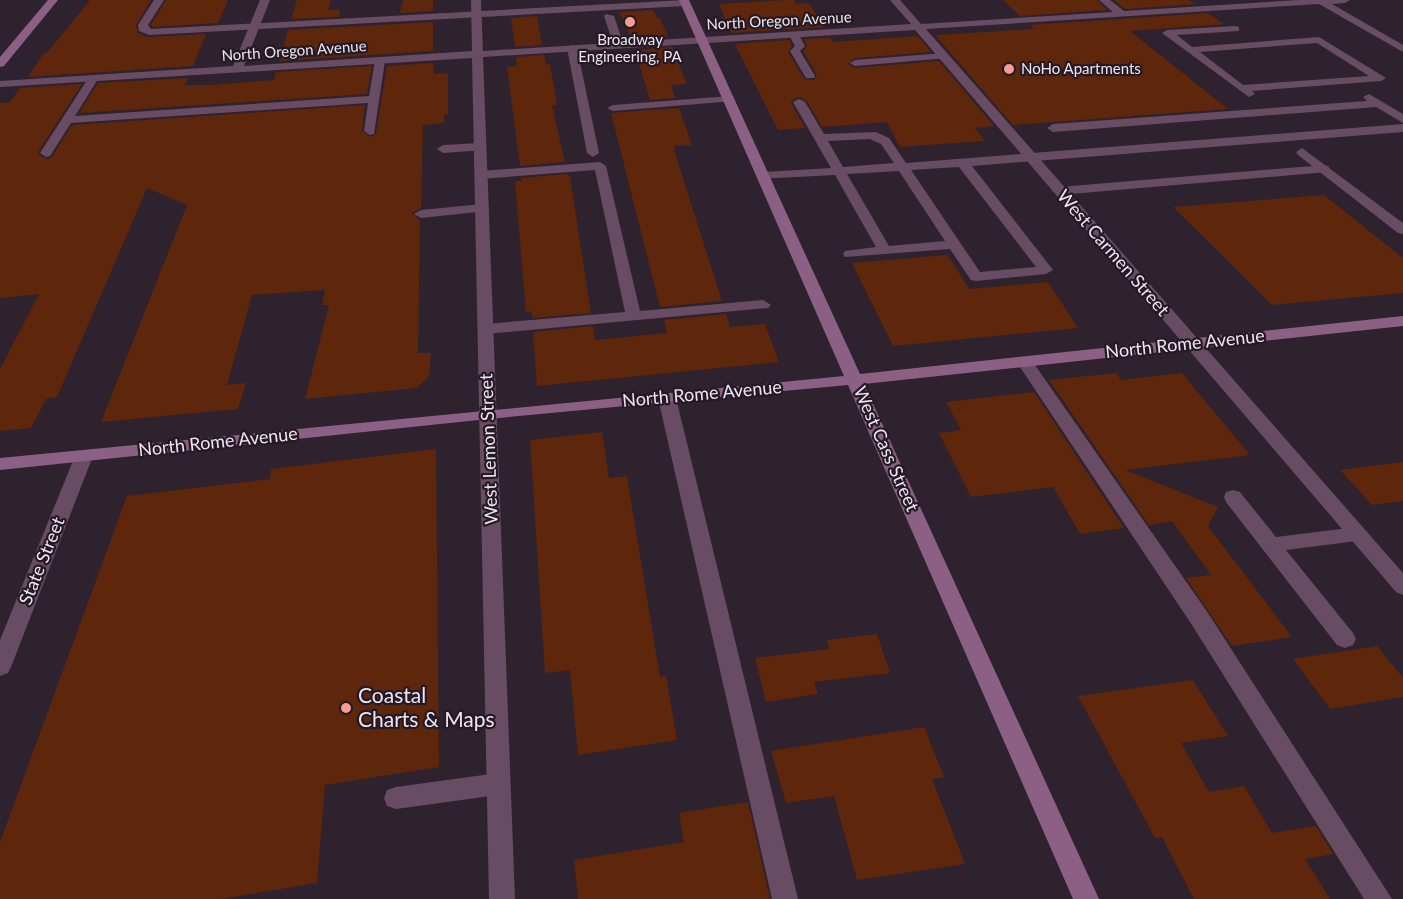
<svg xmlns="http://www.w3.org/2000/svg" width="1403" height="899" font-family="Lato,sans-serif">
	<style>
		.building { fill: #5e260a }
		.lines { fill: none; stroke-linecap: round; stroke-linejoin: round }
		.lane { fill: #684c63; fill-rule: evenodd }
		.street { fill: #684c63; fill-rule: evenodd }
		.secondary { fill: #8c6085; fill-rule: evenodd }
		.poi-dot { fill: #f59d8f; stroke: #241925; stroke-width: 2 }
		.labels { text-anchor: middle; stroke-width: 4.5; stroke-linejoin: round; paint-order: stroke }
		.far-street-label { font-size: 15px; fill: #eee6ef; stroke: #241925 }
		.far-poi-label { font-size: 15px; fill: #eee6ef; stroke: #241925 }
		.street-label { font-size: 18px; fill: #eee6ef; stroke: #241925 }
		.near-poi-label { font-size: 21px; fill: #eee6ef; stroke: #241925; text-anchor: start }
	</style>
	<rect width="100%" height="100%" fill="#2e222f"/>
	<path class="building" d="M90,0H151L136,25L138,33L148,37L206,34L193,66L28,77L44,53H47Z
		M166,0H228L218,23L152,27L151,25Z
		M297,0H331L328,10L340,9L339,17L291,19Z
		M403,0H433V11L400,13Z
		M786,0H794L796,4L809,3L824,27L731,33L719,4Z
		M1003,0H1097L1107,10L1020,16Z
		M1114,0H1189L1195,4L1125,9Z
		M653,10L657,18H660L668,37L632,39L619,12Z
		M1208,13L1224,24L1130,31L1228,109L1013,125L935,35L1034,29L1030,25Z
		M537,16L542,45L515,47L511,18Z
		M433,22V51L279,61L288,30Z
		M918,36L931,52L855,58L848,64L855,68L939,61L994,126L975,128L985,141L900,147L887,122L822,127L807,101L800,97L792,100L791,103L805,128L778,130L735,44L789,40L792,46L788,52L804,79L814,80L817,75L803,51L807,46L804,39L830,38L833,42Z
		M672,47L687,84L671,85L675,98L650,100L635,50Z
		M544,55L546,65L550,64L557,105H552L565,162L520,166L507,67L517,66L516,57Z
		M433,63L434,74L447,73L448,76V114L444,115V123L423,125L421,208L412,213L420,220L418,353H431L429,376L417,388L305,399L329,305H322L325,290L252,295L227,385L246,383L238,409L101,422L187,205L147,188L57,397L46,399L31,428L0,431V369L39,294L0,298V103L10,102L20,88L82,84L38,152L39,155L47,159L52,157L72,125L365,105L362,131L371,137L376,134L387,66Z
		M372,66L367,94L79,113L98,83L188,78L185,85H211L274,80L276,72Z
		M679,108L692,145L674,146L675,153L722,301L660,307L611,113Z
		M567,174L570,177L591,313L532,318L531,311L526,312L515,181H522L521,178Z
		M1324,195L1403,258V293L1272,305L1173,207Z
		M948,255L969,289L1048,282L1078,328L893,346L852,263Z
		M726,314L730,327L765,324L779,362L537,386L533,332L593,326L595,340L667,333L664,320Z
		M1116,373L1121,380L1182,373L1250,455L1125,470L1218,507L1208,526L1292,637L1232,646L1186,578L1211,575L1172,521L1149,525L1049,380Z
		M1034,392L1124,528L1080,534L1053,487L971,497L939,433L961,430L946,402Z
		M602,432L609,478L627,476L660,677L666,676L677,740L578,755L570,670L545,673L530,440Z
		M436,449L439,767L325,785L317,883L222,899H0V842L127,496L270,479L271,469Z
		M1403,462V501L1372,505L1340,470Z
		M877,634L890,673L814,682L818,694L766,702L755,658L829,649L827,640Z
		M1377,646L1403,678V697L1330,709L1293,659Z
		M1193,680L1228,736L1181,743L1209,792L1244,786L1272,833L1316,826L1333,854L1305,859L1330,899H1194L1162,837L1155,838L1078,696Z
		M924,727L944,777L932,779L965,864L857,880L834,796L786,803L771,751Z
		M748,802L770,899H578L574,860L684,842L679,813Z"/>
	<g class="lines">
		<path class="lane" d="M154,0H164L148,25L151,29L685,0L690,3L685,6L149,35L139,31L138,25Z
			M606,14L614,16L624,46L623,48L614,46L604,16Z
			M1235,26L1239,27V31L1177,35L1192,47L1319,37L1386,78L1381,81L1252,91L1255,94L1249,97L1162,33L1167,30ZM1317,43L1369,76L1243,85L1200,52Z
			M790,33H798L805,46L800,51L815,76L814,78H806L790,51L795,46L789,35Z
			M572,45L577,48L599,153L593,157L587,153L567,48Z
			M944,53L948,54V58L855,66L850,63L855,60Z
			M380,58L385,61L374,134L370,135L364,131L368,103L71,123L50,156L46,157L40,153L89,77L93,76L98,79L75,116L369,96L375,61Z
			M1369,94L1403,114V123L1376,107L1053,132L1047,128L1053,124L1367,101L1363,97Z
			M730,96L734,97V101L613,111L607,108L613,105Z
			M799,99L805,102L824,134L876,132L889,138L906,163L1403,124V132L972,166L1053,270L1046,274L976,281L971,280L950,249L845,257L843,254L845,251L876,247L835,175L759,179L758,176L759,173L764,172L831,168L793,102ZM870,139L881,144L894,163L843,167L828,141ZM959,167L1036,267L980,272L911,170ZM899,171L945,241L889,246L847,174Z
			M480,143L484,144V150L443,153L437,149L443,145Z
			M600,162L606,166L640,311L763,300L771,305L768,308L486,334L480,332L478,329L486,324L625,312L595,170L481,179L475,175L481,171Z
			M1324,165L1328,166L1330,169L1328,172L1059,195L1052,191L1059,187Z
			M482,204L487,205L489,208L487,211L421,218L414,214L421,210Z
			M1024,356L1030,358L1208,613L1392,899H1364L1192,625L1016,361Z
			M667,393L673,394L676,398L798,899H772L658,398L661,394Z
			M1233,490L1240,492L1276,537L1357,527L1364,529L1367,534L1364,539L1357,541L1286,550L1353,633L1356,639L1353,645L1345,648L1337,645L1226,502L1224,497L1226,492Z
			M498,773L507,776L510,784L507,792L498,795L396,809L387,806L384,798L387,790L396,787Z"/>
		<path class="street" d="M260,0H270L244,66L472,51L471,0H481L483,51L911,24L890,0H900L921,24L1113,12L1099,0H1110L1124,11L1299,0H1350L1345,3L1332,4L1403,45V52L1319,4L926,29L1403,573V595L1396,592L915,30L483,57L515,899H489L472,58L0,87V81L233,66Z
			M1302,148L1403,223V234L1398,233L1298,155L1296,152Z
			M84,450L90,452L93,456L11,667L8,673L0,676V640L75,456L78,452Z"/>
		<path class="secondary" d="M48,0H58L4,66L0,67V57Z
			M679,0H689L860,374L1403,316V326L864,384L1099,899H1073L848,385L488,419L0,470V458L844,376Z"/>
	</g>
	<g class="poi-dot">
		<circle cx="630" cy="22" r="6"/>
		<circle cx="1009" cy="69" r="6"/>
		<circle cx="346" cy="708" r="6"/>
	</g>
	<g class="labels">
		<g class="far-street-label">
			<text transform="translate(779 21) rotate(-3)" y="5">North Oregon Avenue</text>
			<text transform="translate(294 51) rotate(-4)" y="5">North Oregon Avenue</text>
		</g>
		<g class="far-poi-label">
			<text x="630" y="45">Broadway<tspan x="630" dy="17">Engineering, PA</tspan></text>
			<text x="1021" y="74" text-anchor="start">NoHo Apartments</text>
		</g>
		<g class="street-label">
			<text transform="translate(1113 253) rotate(49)" y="6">West Carmen Street</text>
			<text transform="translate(1185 344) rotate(-6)" y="6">North Rome Avenue</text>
			<text transform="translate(702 394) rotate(-5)" y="6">North Rome Avenue</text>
			<text transform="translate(218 442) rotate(-6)" y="6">North Rome Avenue</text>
			<text transform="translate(489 449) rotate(-92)" y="6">West Lemon Street</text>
			<text transform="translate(886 449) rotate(66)" y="6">West Cass Street</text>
			<text transform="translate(42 561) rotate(-68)" y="6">State Street</text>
		</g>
		<g class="near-poi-label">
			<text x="358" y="703">Coastal<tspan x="358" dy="24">Charts &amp; Maps</tspan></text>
		</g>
	</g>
</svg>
